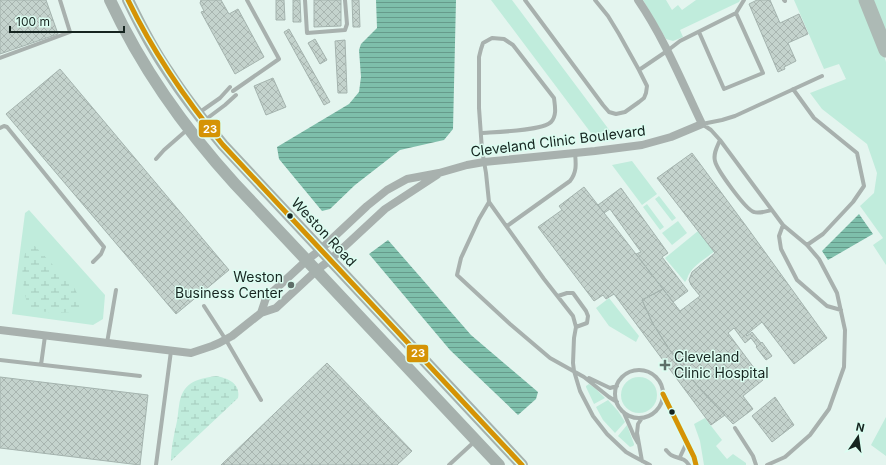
<svg xmlns="http://www.w3.org/2000/svg" width="886" height="465" font-family="Inter,sans-serif">
	<style>
		.grass { fill: #c0ecdc }
		.wetland { fill: url(#wetland-marsh) }
		.water { fill: url(#water-rules) }
		.building { fill: url(#building-cross-hatch); stroke: #a4b3ae }
		.lines { fill: none; stroke-linecap: round; stroke-linejoin: round }
		.service { stroke: #a8b1ae; stroke-width: 4 }
		.minor { stroke: #a8b1ae; stroke-width: 8 }
		.secondary { stroke: #a6b1ad; stroke-width: 12 }
		.motorway { stroke: #adbab5; stroke-width: 15 }
		.bus-1-casing { stroke: #dcfdf1; stroke-width: 8 }
		.bus-1 { stroke: #d59305; stroke-width: 5 }
		.bus-dot { fill: #162520; stroke: #dcfdf1; stroke-width: 1.5 }
		.poi-dot { fill: #5e6e68; stroke: #dcfdf1; stroke-width: 1.5 }
		.labels { text-anchor: middle; stroke-width: 3; stroke-linejoin: round; paint-order: stroke }
		.street-label { font-size: 14px; fill: #162520; stroke: #dcfdf1 }
		.poi-label { font-size: 14px; fill: #162520; stroke: #dcfdf1; text-anchor: end }
		.line-badge { stroke: #dcfdf1; stroke-width: 1.5 }
		.badge-label { font-size: 11px; text-anchor: middle; font-weight: bold; fill: #fff }
	</style>
	<defs>
		<pattern id="wetland-marsh" width="20" height="14" patternUnits="userSpaceOnUse"><rect width="20" height="14" fill="#c0ecdc"/><path d="M1 5h8M5 5V1M11 12h8M15 12V8" fill="none" stroke="#a4cabc"/></pattern>
		<pattern id="water-rules" width="6" height="5" patternUnits="userSpaceOnUse"><rect width="6" height="5" fill="#7ebfab"/><path d="M0 2.5h6" fill="none" stroke="#669b8b"/></pattern>
		<pattern id="building-cross-hatch" width="8" height="8" patternUnits="userSpaceOnUse"><rect width="8" height="8" fill="#c4d3cd"/><path d="M0 0l8 8M0 8l8-8" fill="none" stroke="#a8b5b0"/></pattern>
	</defs>
	<rect width="100%" height="100%" fill="#e4f5ef"/>
	<path class="grass" d="M491,0H512L613,135L594,137Z
		M643,0H666L672,10L678,5L682,10L696,0H740L739,2L680,30L683,37L673,41L666,39Z
		M794,0H862L879,40L886,62V265L873,245L883,238L860,206L874,193L877,173L867,144L822,109L810,93L846,79L839,64L824,69Z
		M871,0H886V38Z
		M632,161L657,194L642,205L612,165Z
		M659,196L676,218L672,221L655,199Z
		M647,204L664,227L660,230L643,207Z
		M29,210L105,295L103,319L93,325L12,314L25,213Z
		M678,221L687,233L672,245L662,233Z
		M698,231L715,251C705,259 690,267 687,279L685,282L665,258Z
		M609,298L639,336L636,342L609,326L596,308Z
		M621 395a18 18 0 1 1 36 0a18 18 0 1 1-36 0Z
		M589,384L596,389L605,398L594,404L586,387V386Z
		M608,400L618,411L625,422L615,433L603,420L596,407Z
		M886,417V456L871,445Z
		M705,418L722,440L716,446L727,459L733,454L746,463V465H704L700,441L694,424Z
		M627,425L634,444V445L633,446L630,447L618,436Z"/>
	<path class="wetland" d="M32,243L74,287L82,304L78,311C62,314 44,313 28,308C26,299 24,290 23,282C21,270 24,257 27,246Z
		M216,376C227,378 241,383 238,398L171,461C171,448 174,435 177,421C178,416 178,411 179,406C182,383 195,379 216,376Z"/>
	<path class="water" d="M376,0H456L453,129L444,140L400,150L355,185L330,209L322,211L279,159L277,147L349,104L359,92L361,77L359,50L361,44L377,28Z
		M859,214L873,234L828,260L822,251Z
		M388,240L471,335L538,392L536,399L518,415L450,350L369,254Z"/>
	<path class="building" d="M0,0H46L58,34L0,54Z
		M201,0H221L229,14L238,9L264,57L235,74L201,12L204,11L200,3Z
		M276,0H284L285,20H276Z
		M293,0H300L301,22H293Z
		M314,0H341V26L314,27Z
		M352,0H359L360,27H353Z
		M757,0H770L780,23L799,14L808,34L788,43L796,61L784,67L785,69L778,72L749,4Z
		M289,29L330,102L324,105L284,32Z
		M315,39L327,60L320,64L308,43Z
		M345,40L347,93H338L335,41Z
		M60,69L229,270L176,314L6,114Z
		M273,78L286,107L266,115L254,86Z
		M692,153L749,230L827,338L794,364L762,322L746,335L747,336L752,332L761,343L762,342L772,356L766,360L756,347L757,346L751,338L745,343L734,328L728,333L763,380L743,396L753,409L733,424L700,389L671,352L653,324L642,300L663,289L680,311L700,296L691,285L689,280L692,272L715,253L657,178Z
		M584,187L663,289L642,300L653,324L671,352L700,389L725,415L711,425L614,294L606,299L603,295L594,301L538,227L562,210L559,206Z
		M621,188L668,253L662,257L688,291L673,302L636,254L641,252L610,209L604,213L598,205Z
		M327,363L412,451L397,465H221Z
		M0,377L148,395L140,465L0,448Z
		M775,397L794,425L772,442L752,416Z"/>
	<g class="lines">
		<path class="service" d="M305,0L307,33L345,30L347,24L345,0
			M525,0L603,105L609,112L616,114L625,112L639,102L644,98L646,93L647,86L639,70L619,34L608,16L595,0
			M784,0L785,1
			M736,13L744,0
			M0,58L70,32L60,0
			M639,70L667,51L680,41L736,13L763,73L724,89L699,32
			M793,89L814,118L857,153L864,186L853,202L823,234L807,245
			M233,91L279,59L247,0
			M200,112L220,98L230,87
			M205,120L225,105L236,95
			M702,124L711,130L720,140L783,225L807,245L819,259L837,293L845,330L844,367L829,409L810,435L785,457L767,465
			M702,124L722,120L735,116L822,76
			M0,128L4,126L7,127L104,247L101,254L93,262
			M481,133C494,132 542,131 551,122C557,116 555,106 554,98L513,45L504,39L492,38L483,43L481,49L479,57V108L482,150L486,173L489,202L544,279L573,316L576,327L574,338L573,363L574,371L580,391L593,416L607,434L626,452L633,456L650,465
			M720,140C717,147 713,154 715,161C717,170 746,210 754,212C759,214 767,211 772,210
			M156,159L164,150L188,129
			M489,202L479,219L461,258L457,275L510,324L550,358L584,377L609,397L617,402
			M783,225L779,236L781,249L797,280L827,306L841,310
			M507,226L570,181C577,172 576,164 575,153
			M558,296L567,293H573L586,311L588,316L587,323L576,327
			M204,306L226,340L261,400
			M107,343L116,290
			M0,360L140,376
			M41,365L45,336
			M615 394a24 24 0 1 1 48 0a24 24 0 1 1-48 0Z
			M589,378L610,388L617,386
			M664,395L694,457L696,465
			M624,413L634,436L638,443
			M642,418L638,424L637,433L642,461
			M735,428L753,456L756,465
			M666,450C668,452 669,454 671,455C678,459 684,457 689,465
			M680,457L687,442
			M156,465L171,351
			M449,465L474,442"/>
		<path class="minor" d="M261,313L266,298L307,260L320,250L367,206L387,190L407,179L439,173L467,165L484,162L595,151L642,145L671,137L702,124C682,82 664,38 638,0
			M0,330L191,353L212,346L219,343L232,336L261,313L276,308L317,270L330,260L385,209L437,175"/>
		<path class="secondary" d="M110,0C142,69 184,128 235,184L499,465
			M128,0C140,25 153,50 169,73C185,98 204,122 223,145L522,465"/>
		<path class="motorway" d="M866,0L886,50"/>
		<defs>
			<path id="bus-1" d="M128,0C154,54 185,99 223,145L522,465
				M663,394L694,457L696,465"/>
		</defs>
		<use href="#bus-1" class="bus-1-casing"/>
		<use href="#bus-1" class="bus-1"/>
	</g>
	<g class="bus-dot">
		<circle cx="290" cy="216" r="3.5"/>
		<circle cx="672" cy="412" r="3.5"/>
	</g>
	<g class="poi-dot">
		<circle cx="291" cy="285" r="4"/>
		<path d="M663 359h4v4h4v4h-4v4h-4v-4h-4v-4h4z"/>
	</g>
	<g class="labels">
		<g class="street-label">
			<text transform="translate(558 141) rotate(-7)" y="5">Cleveland Clinic Boulevard</text>
			<text transform="translate(324 232) rotate(47)" y="5">Weston Road</text>
		</g>
		<g class="poi-label">
			<text x="283" y="282">Weston<tspan x="283" dy="16">Business Center</tspan></text>
			<text x="674" y="362" text-anchor="start">Cleveland<tspan x="674" dy="16">Clinic Hospital</tspan></text>
		</g>
	</g>
	<g class="line-badge">
		<rect x="198" y="119" width="23" height="19" rx="4" fill="#d59305"/>
		<rect x="406" y="344" width="23" height="19" rx="4" fill="#d59305"/>
	</g>
	<g class="badge-label">
		<text x="210" y="133">23</text>
		<text x="418" y="357">23</text>
	</g>
	<g transform="translate(858 437) rotate(13)" stroke="#dcfdf1" stroke-width="3" paint-order="stroke">
	<path d="M0-3L7 15L0 10L-7 15Z" fill="#162520"/>
	<text y="-6" font-size="11" font-weight="bold" text-anchor="middle" fill="#162520">N</text>
	</g>
	<path d="M10 26v6h114v-6" fill="none" stroke="#162520" stroke-width="2"/>
	<text x="16" y="26" font-size="12" fill="#162520" stroke="#dcfdf1" stroke-width="3" paint-order="stroke">100 m</text>
</svg>
